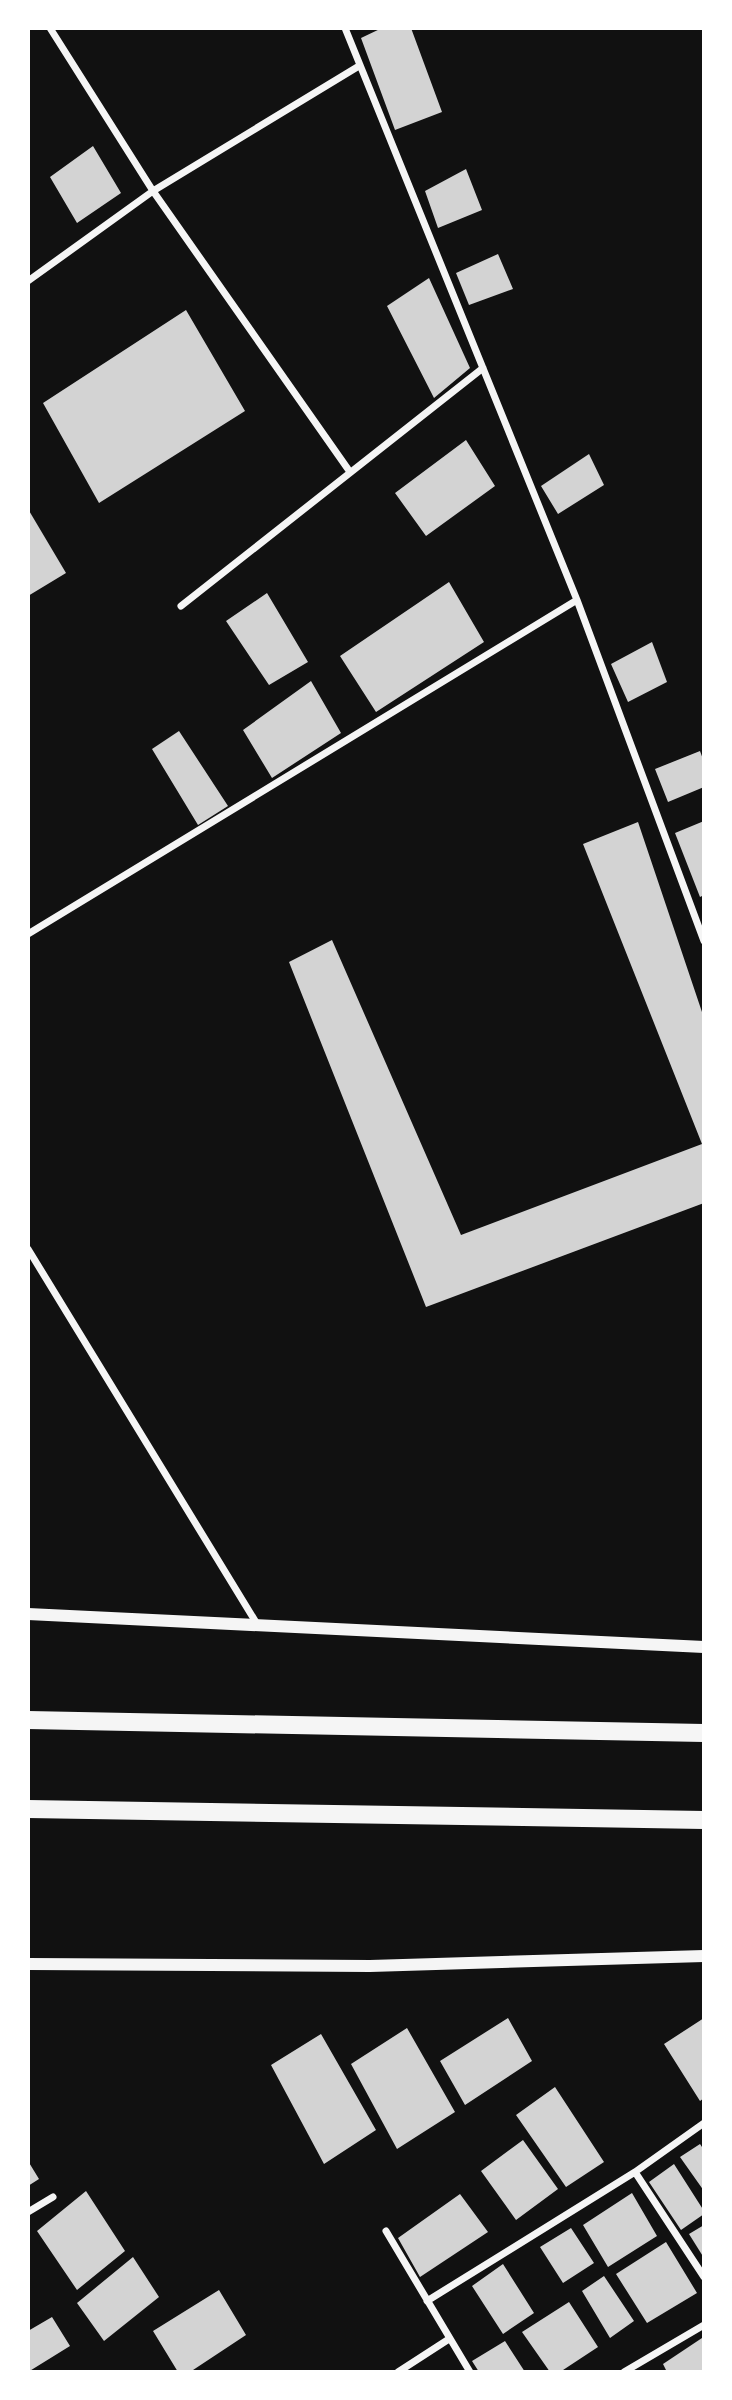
<svg xmlns="http://www.w3.org/2000/svg" width="732" height="2400" font-family="'Titillium Web',sans-serif">
	<style>
		.building { fill: #d3d3d3 }
		.lines { fill: none; stroke-linecap: round; stroke-linejoin: round }
		.minor { stroke: #f5f5f5; stroke-width: 7 }
		.tertiary { stroke: #f5f5f5; stroke-width: 12 }
		.primary { stroke: #f5f5f5; stroke-width: 18 }
	</style>
	<rect width="100%" height="100%" fill="#111"/>
	<path class="building" d="M382,28H411L442,112L395,130L361,38Z
		M93,146L121,193L77,223L50,177Z
		M466,169L482,210L438,228L425,191Z
		M498,254L513,289L469,305L456,273Z
		M429,278L470,368L434,398L387,306Z
		M186,310L245,411L99,503L43,403Z
		M466,440L495,486L426,536L395,493Z
		M589,454L604,485L558,514L541,486Z
		M28,509L66,573L28,596Z
		M449,582L484,642L376,712L340,656Z
		M267,593L308,662L269,685L226,621Z
		M652,642L667,682L628,702L611,664Z
		M311,681L341,733L272,778L243,730Z
		M179,731L228,806L198,825L152,749Z
		M700,751L704,762V787L668,802L655,769Z
		M704,821V895L700,897L675,833Z
		M638,822L704,1018V1203L426,1307L289,962L332,940L461,1235L702,1144L583,844Z
		M508,2018L532,2061L465,2105L440,2061Z
		M704,2018V2098L700,2101L664,2044Z
		M407,2028L455,2112L397,2149L351,2064Z
		M321,2034L376,2130L324,2164L271,2065Z
		M555,2087L604,2162L566,2187L516,2115Z
		M523,2140L558,2189L516,2220L481,2171Z
		M700,2144L704,2150V2191L680,2157Z
		M28,2161L39,2179L28,2186Z
		M674,2164L704,2211V2214L681,2230L649,2182Z
		M86,2191L125,2251L77,2290L37,2231Z
		M632,2193L657,2236L608,2267L583,2225Z
		M460,2194L488,2232L420,2277L398,2238Z
		M704,2225V2258L689,2234Z
		M571,2228L594,2263L563,2283L540,2247Z
		M666,2242L697,2293L647,2323L616,2274Z
		M133,2257L159,2297L104,2341L77,2303Z
		M503,2264L534,2313L503,2334L472,2286Z
		M604,2276L634,2321L610,2338L582,2291Z
		M219,2290L246,2335L190,2372H178L153,2331Z
		M569,2302L598,2347L560,2372H550L522,2332Z
		M52,2317L70,2346L28,2372V2331Z
		M702,2338L704,2372H667L663,2364Z
		M505,2341L525,2372H479L472,2361Z"/>
	<g class="lines">
		<path class="minor" d="M50,28L153,191L350,472
			M345,28L577,600L704,941
			M28,281L153,191L359,66
			M181,606L483,368
			M28,934L577,600
			M28,1249L257,1624
			M635,2172L704,2277
			M28,2212L53,2197
			M386,2231L470,2372
			M427,2301L635,2172L704,2123
			M398,2372L449,2339
			M624,2372L704,2325"/>
		<path class="tertiary" d="M28,1614L704,1647
			M28,1964L370,1966L704,1956"/>
		<path class="primary" d="M28,1720L704,1733
			M28,1809L704,1820"/>
	</g>
	<rect width="732" height="2400" fill="none" stroke="#ffffff" stroke-width="60"/>
</svg>
